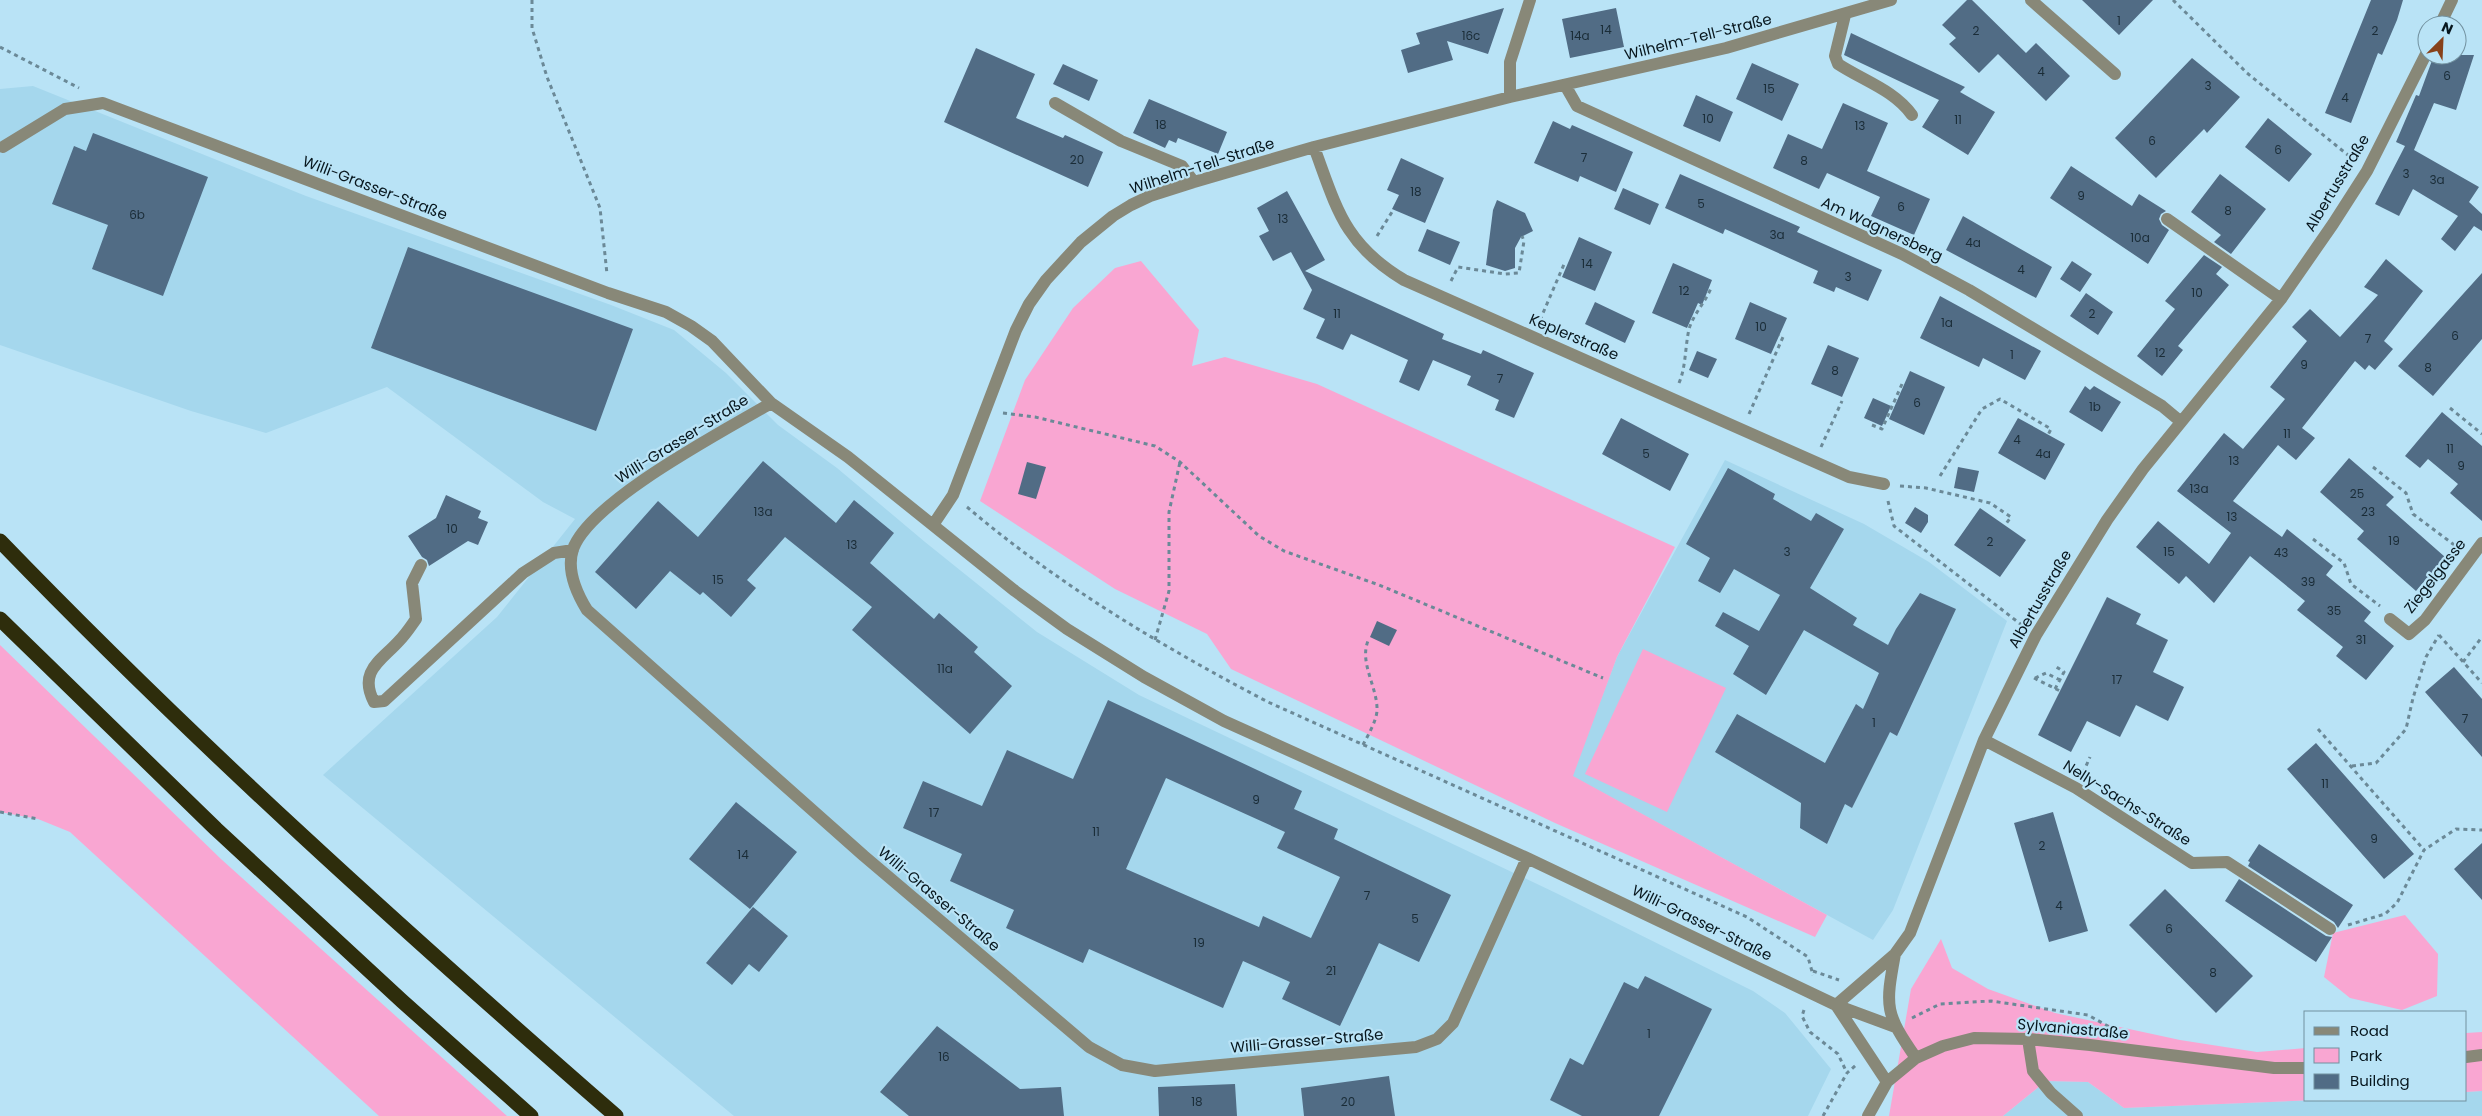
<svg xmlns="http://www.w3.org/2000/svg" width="2482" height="1116" font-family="Poppins,sans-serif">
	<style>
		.built { fill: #a5d7ed }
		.green { fill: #f9a6d2 }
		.building { fill: #516c85; fill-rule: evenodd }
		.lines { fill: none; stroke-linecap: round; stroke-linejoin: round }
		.path { stroke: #6b8997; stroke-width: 3; stroke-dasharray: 4 4; stroke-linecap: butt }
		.minor { stroke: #888878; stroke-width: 12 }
		.highway { stroke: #2e2d0c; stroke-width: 15 }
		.labels { text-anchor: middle; stroke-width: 4.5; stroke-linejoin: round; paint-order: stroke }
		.number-label { font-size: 12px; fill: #1a2c37 }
		.street-label { font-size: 15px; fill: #07161d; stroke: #b9e3f6 }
	</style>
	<rect width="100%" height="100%" fill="#b9e3f6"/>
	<path class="built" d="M33,86L306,196L611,305L674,330L726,373L778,425L837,468L925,542L1037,632L1139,695L1558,894L1753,991L1785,1013L1831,1069L1808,1116H734L323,775L497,617L575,519L543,502L387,387L266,433L191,411L0,345V89Z
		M1725,460L1864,524L1929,562L2007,621L1893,910L1873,940L1572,776L1617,657Z
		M2046,1081L2088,1082L2124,1108L2317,1100H2466V1092L2482,1091V1116H2003Z"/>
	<path class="green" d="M1141,261L1199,330L1192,366L1225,357L1317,384L1675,547L1617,657L1573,776L1827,915L1815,937L1555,823L1231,669L1207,634L1115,589L980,501L1025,380L1073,308L1115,268Z
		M0,645L221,859L507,1116H379L70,832L38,819L0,812Z
		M1643,649L1726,688L1667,812L1585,774Z
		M2405,915L2438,954L2437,996L2402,1010L2350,998L2324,977L2333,933Z
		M1941,939L1952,968L1988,989L2055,1013L2180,1040L2257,1052L2306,1048V1100H2317L2124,1108L2088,1082L2046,1081L2003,1116H1889L1911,989Z
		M2482,1032V1091L2466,1092V1033Z"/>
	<path class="building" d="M1967,0H1972L2026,53L2036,43L2070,76L2046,101L1998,54L1979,73L1949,44L1956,38L1942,25Z
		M2082,0H2153L2119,35Z
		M2371,0H2403L2397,20L2382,55L2378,53L2351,123L2325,113Z
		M1504,8L1488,54L1447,41L1453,60L1408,73L1401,50L1420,44L1416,33Z
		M1616,8L1624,47L1570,58L1562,19Z
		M1851,33L1965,87L1960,92L1995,112L1968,155L1922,127L1939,100L1844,55Z
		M976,48L1035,74L1016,118L1063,138L1065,135L1103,152L1088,187L944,122Z
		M2434,55H2474L2456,110L2434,103L2414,150L2479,187L2469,202L2482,214V231L2474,226L2455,251L2441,239L2458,216L2413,189L2399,216L2375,204L2405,146L2396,142L2416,95L2419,96Z
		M2192,58L2240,97L2207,133L2204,129L2156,178L2115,138Z
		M1752,63L1799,84L1782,121L1736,99Z
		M1063,64L1098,80L1089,101L1053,84Z
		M1696,95L1733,112L1720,142L1683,126Z
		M1149,99L1227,132L1218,154L1178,138L1176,143L1169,140L1165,148L1133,133Z
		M1843,103L1888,123L1867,171L1930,199L1914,235L1871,216L1880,197L1827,173L1819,189L1773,168L1788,134L1822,149Z
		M2268,118L2312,154L2289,182L2245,147Z
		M1553,121L1570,129L1572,125L1633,152L1616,192L1580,176L1578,182L1534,163Z
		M93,133L208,177L163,296L92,269L108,225L52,204L74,146L86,151Z
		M1401,158L1444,178L1425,223L1392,209L1399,195L1387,190Z
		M2071,166L2132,206L2139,194L2166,211L2161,214L2159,219L2162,225L2169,230L2148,264L2050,198Z
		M1680,174L1800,227L1797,232L1882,270L1868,301L1836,287L1834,292L1813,283L1818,271L1725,229L1723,234L1665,208Z
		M2220,174L2266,209L2231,254L2214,242L2221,235L2191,212Z
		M1623,188L1659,204L1650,225L1614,209Z
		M1287,191L1325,260L1305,271L1444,334L1442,339L1481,354L1483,350L1534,373L1514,418L1495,410L1499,400L1467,385L1471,376L1433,360L1419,391L1399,382L1408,360L1351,334L1343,350L1316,338L1325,319L1303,309L1312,290L1291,252L1273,261L1259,236L1269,231L1257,208Z
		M1497,200L1525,213L1533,231L1521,237L1515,248V268L1505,271L1486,265L1493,210Z
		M1963,216L2052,267L2036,298L1946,250Z
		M1427,229L1460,242L1450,265L1418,251Z
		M1579,237L1612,252L1595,291L1562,277Z
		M408,247L633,329L596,431L371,348Z
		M2204,255L2222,267L2216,274L2229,285L2178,346L2183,350L2162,376L2137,356L2175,309L2165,301Z
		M2386,259L2423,291L2384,341L2393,349L2375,370L2369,365L2365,370L2355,361L2302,428L2315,438L2296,460L2278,445L2233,501L2282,537L2287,529L2333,566L2326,575L2371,612L2364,621L2394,646L2366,680L2336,656L2343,647L2297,610L2305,601L2250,556L2214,603L2186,576L2179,584L2136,547L2158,521L2209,564L2231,533L2177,491L2224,433L2243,449L2285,399L2270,387L2307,341L2292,327L2310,309L2340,337L2378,295L2364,287Z
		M2072,261L2092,274L2080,292L2060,279Z
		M1673,263L1712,280L1702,305L1698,303L1687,328L1652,313Z
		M2482,273V339L2433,396L2398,366Z
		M2086,293L2113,312L2098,335L2070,316Z
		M1940,296L2041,351L2025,380L1983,358L1979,367L1920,338Z
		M1595,302L1635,321L1625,343L1585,324Z
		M1750,302L1787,318L1771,354L1735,339Z
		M1828,345L1859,358L1842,397L1811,384Z
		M1697,351L1717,359L1708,378L1689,370Z
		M1910,371L1945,387L1924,435L1889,419Z
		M2085,386L2090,390L2094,386L2121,402L2102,432L2069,412Z
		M1873,398L1891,406L1882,426L1864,418Z
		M2442,412L2482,446V521L2450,493L2458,484L2428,459L2420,468L2405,456Z
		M1621,418L1689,454L1670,491L1602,454Z
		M2018,418L2065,444L2045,480L1998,453Z
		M2349,458L2394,497L2386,505L2445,557L2416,591L2357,539L2364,531L2320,492Z
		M763,461L836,523L854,500L894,533L870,563L934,619L939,613L978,647L974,652L1012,686L970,734L852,630L872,607L785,537L747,580L756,588L731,617L703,592L700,595L670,571L636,609L595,572L658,501L698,537Z
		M1027,462L1046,467L1036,499L1018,494Z
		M1958,467L1979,471L1974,492L1954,488Z
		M1728,468L1775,494L1773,499L1811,521L1816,513L1844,529L1810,588L1857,618L1853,625L1888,645L1896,629L1920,593L1956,609L1897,736L1890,732L1852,808L1845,804L1827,844L1800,828L1801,803L1715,752L1737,714L1825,763L1856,704L1863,709L1879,673L1804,630L1766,695L1733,674L1749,646L1715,626L1723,612L1759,631L1780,595L1734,569L1720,593L1698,581L1710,558L1686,544Z
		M446,495L481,511L478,518L488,522L478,545L468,541L429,566L427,560L422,557L408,536L436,518Z
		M1915,507L1928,515V522L1921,533L1905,523Z
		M1980,508L2026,540L2000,577L1954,545Z
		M2107,597L2141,614L2136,624L2168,640L2153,672L2184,687L2168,721L2136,705L2120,737L2087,721L2071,752L2038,735Z
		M1377,621L1397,630L1389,646L1370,637Z
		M2454,667L2482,699V757L2425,692Z
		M1108,700L1302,791L1294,809L1338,829L1334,839L1451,895L1419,962L1379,943L1340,1026L1282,999L1290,982L1243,961L1223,1008L1089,949L1083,963L1006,928L1014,910L950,881L962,854L903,828L923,781L982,806L1007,750L1073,779ZM1166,778L1285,832L1277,848L1340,877L1311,938L1263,916L1259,927L1126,869Z
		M2316,743L2414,854L2384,879L2287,769Z
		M736,802L797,852L750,909L689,859Z
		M2053,812L2088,931L2049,942L2014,823Z
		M2482,843V900L2454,869Z
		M2259,844L2353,905L2338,928L2334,922L2248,866L2250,862L2248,861Z
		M2239,879L2326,936L2332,937L2316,962L2225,901Z
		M2165,889L2253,976L2216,1013L2129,925Z
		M753,907L788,936L759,972L749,964L732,985L706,963Z
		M1645,976L1712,1009L1659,1116H1582L1550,1100L1570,1058L1583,1065L1624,982L1638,989Z
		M937,1026L1020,1089L1061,1087L1064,1116H909L880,1092Z
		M1389,1076L1395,1116H1304L1301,1088Z
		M1235,1084L1237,1116H1159L1158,1087Z"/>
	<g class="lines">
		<path class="path" d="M532,0V28L547,77L600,208L607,274
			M2173,0L2247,73L2354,160
			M0,47L79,88
			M1377,236L1392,212
			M1451,281L1458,267L1505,274L1519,273L1524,241L1522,236
			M1540,320L1565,262
			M1679,383C1686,367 1685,347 1689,329C1694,313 1705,303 1711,288
			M2450,408L2482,434
			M1003,413L1035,417L1155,446L1180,462L1259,536L1284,551L1379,585L1603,678
			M1749,414L1783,337L1779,335
			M1872,425L1882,429L1902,384
			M1821,447L1842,401
			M2373,467L2406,493L2413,514L2457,547
			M1940,476L1982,409L2000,399L2051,429L2048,435
			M1900,486L1926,488L1990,503L2011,517L2005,525
			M1888,501L1894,526L2023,626
			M967,507C1059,585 1161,646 1268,702L1747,917L1808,957L1813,975
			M2313,539L2344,563L2351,584L2380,606
			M2439,635L2482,683
			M1155,640L1169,591V512L1180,462
			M2463,662L2482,637
			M2034,678L2060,691
			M2035,678L2046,673L2060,680
			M2055,689L2064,672L2055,666
			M2318,729L2424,850
			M1363,745C1368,735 1376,722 1377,711C1378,688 1359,663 1368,641
			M2352,766L2376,763L2406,729L2413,698L2426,657L2439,635
			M2083,773L2090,757
			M0,812L38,819
			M2348,925L2385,914L2397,903L2424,850L2456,829L2482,830
			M1813,971L1839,980
			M1804,1010L1802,1016L1810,1032L1838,1054L1847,1073
			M1912,1018L1940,1004L1991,1001L2088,1015L2113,1029
			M1823,1116L1847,1073L1856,1065"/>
		<path class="minor" d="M2031,0L2115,74
			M1845,15L1835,56L1838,64C1864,81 1894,90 1912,115
			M2440,25L2452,0
			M1565,85L1577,106L1902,254L1969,290L2162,406L2180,421
			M1510,97V62L1530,0
			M1055,103L1121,141L1182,166L1194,182
			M3,147L65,109L103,103L608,293L666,312L691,326L712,341L771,403L848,457L1015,591L1067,629L1144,677L1224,721L1527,858L1836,1005L1895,1027
			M1314,147C1337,209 1344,244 1404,280L1849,477L1884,484
			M2167,219L2281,299
			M771,403C724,431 591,500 573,549C566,570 576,592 587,610L864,856L1089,1047L1122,1065L1155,1071L1416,1047L1437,1039L1453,1023L1527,858
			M933,525L953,495L1016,330L1029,304L1046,280L1081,242L1113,216L1131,205L1150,196L1194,182L1314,147L1510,97L1726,48L1891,0
			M421,565L412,583L416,619C411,626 406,634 399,641C381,661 358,671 374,702L384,701L523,573L554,553L573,550
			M2390,619L2409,634L2425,620L2482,543
			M1984,740L2076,788L2192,863L2227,862L2330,929
			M1895,954C1885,1008 1885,1013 1916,1058
			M1836,1005L1895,954L1910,933L1984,740L2036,635L2107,520L2143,469L2281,299L2333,224L2367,171L2427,52
			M1836,1005L1887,1082
			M2028,1039L2033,1071L2051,1093L2077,1116
			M2466,1057L2482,1055
			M1868,1116L1887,1082L1916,1058L1943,1046L1974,1038L2028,1039L2090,1045L2274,1068H2306"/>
		<path class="highway" d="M0,541C195,743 404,931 616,1116
			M0,619L216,829L402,1001L531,1116"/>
	</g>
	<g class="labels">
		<g class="number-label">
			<text x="2119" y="25">1</text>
			<text x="1606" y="34">14</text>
			<text x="1976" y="35">2</text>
			<text x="2375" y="35">2</text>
			<text x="1471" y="40">16c</text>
			<text x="1580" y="40">14a</text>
			<text x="2041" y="76">4</text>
			<text x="2447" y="80">6</text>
			<text x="2208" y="90">3</text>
			<text x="1769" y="93">15</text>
			<text x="2345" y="102">4</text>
			<text x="1708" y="123">10</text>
			<text x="1958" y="124">11</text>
			<text x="1161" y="129">18</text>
			<text x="1860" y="130">13</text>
			<text x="2152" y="145">6</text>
			<text x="2278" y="154">6</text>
			<text x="1584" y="162">7</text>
			<text x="1077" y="164">20</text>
			<text x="1804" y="165">8</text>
			<text x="2406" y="178">3</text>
			<text x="2437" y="184">3a</text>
			<text x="1416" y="196">18</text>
			<text x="2081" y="200">9</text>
			<text x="1701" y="208">5</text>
			<text x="1901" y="211">6</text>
			<text x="2228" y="215">8</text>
			<text x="137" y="219">6b</text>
			<text x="1283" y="223">13</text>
			<text x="1777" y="239">3a</text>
			<text x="2140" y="242">10a</text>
			<text x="1973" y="247">4a</text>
			<text x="1587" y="268">14</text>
			<text x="2021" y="274">4</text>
			<text x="1848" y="281">3</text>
			<text x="1684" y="295">12</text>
			<text x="2197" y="297">10</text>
			<text x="1337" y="318">11</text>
			<text x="2092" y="318">2</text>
			<text x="1947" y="327">1a</text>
			<text x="1761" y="331">10</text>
			<text x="2455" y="340">6</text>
			<text x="2368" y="343">7</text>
			<text x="2160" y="357">12</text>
			<text x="2012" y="359">1</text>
			<text x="2304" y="369">9</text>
			<text x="2428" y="372">8</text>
			<text x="1835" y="375">8</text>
			<text x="1500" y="383">7</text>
			<text x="1917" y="407">6</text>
			<text x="2095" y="411">1b</text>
			<text x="2287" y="438">11</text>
			<text x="2017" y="444">4</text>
			<text x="2450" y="453">11</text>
			<text x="1646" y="458">5</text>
			<text x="2043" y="458">4a</text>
			<text x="2234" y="465">13</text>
			<text x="2461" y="470">9</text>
			<text x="2199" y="493">13a</text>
			<text x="2357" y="498">25</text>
			<text x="763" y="516">13a</text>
			<text x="2368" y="516">23</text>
			<text x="2232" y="521">13</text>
			<text x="452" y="533">10</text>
			<text x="2394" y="545">19</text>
			<text x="1990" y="546">2</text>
			<text x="852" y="549">13</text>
			<text x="1787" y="556">3</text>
			<text x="2169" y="556">15</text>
			<text x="2281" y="557">43</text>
			<text x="718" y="584">15</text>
			<text x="2308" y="586">39</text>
			<text x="2334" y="615">35</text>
			<text x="2361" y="644">31</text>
			<text x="945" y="673">11a</text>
			<text x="2117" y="684">17</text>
			<text x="2465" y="723">7</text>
			<text x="1874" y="727">1</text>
			<text x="2325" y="788">11</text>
			<text x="1256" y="804">9</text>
			<text x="934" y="817">17</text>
			<text x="1096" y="836">11</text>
			<text x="2374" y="843">9</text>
			<text x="2042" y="850">2</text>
			<text x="743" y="859">14</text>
			<text x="1367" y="900">7</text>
			<text x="2059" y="910">4</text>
			<text x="1415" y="923">5</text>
			<text x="2169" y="933">6</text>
			<text x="1199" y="947">19</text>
			<text x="1331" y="975">21</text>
			<text x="2213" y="977">8</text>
			<text x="1649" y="1038">1</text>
			<text x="944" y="1061">16</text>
			<text x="1197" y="1106">18</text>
			<text x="1348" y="1106">20</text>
		</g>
		<g class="street-label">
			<text transform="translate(1698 37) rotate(-14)" y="5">Wilhelm-Tell-Straße</text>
			<text transform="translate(1202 166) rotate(-18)" y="5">Wilhelm-Tell-Straße</text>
			<text transform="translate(2337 183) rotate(-59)" y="5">Albertusstraße</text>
			<text transform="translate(375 188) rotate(21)" y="5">Willi-Grasser-Straße</text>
			<text transform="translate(1882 229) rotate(25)" y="5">Am Wagnersberg</text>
			<text transform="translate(1574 337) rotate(23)" y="5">Keplerstraße</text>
			<text transform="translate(682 439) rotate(-32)" y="5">Willi-Grasser-Straße</text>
			<text transform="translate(2435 576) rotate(-52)" y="5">Ziegelgasse</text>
			<text transform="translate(2040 599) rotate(-60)" y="5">Albertusstraße</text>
			<text transform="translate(2127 803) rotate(32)" y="5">Nelly-Sachs-Straße</text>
			<text transform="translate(939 899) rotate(40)" y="5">Willi-Grasser-Straße</text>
			<text transform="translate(1702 923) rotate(26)" y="5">Willi-Grasser-Straße</text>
			<text transform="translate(2073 1029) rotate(5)" y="5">Sylvaniastraße</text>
			<text transform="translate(1307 1041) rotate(-5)" y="5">Willi-Grasser-Straße</text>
		</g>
	</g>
	<rect x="2304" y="1011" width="162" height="90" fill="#b9e3f6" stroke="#72919f"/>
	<rect x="2314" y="1027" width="25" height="8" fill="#888878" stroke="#72919f"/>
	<text x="2350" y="1036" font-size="15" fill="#07161d">Road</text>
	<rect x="2314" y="1048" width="25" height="15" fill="#f9a6d2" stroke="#72919f"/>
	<text x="2350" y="1061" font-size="15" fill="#07161d">Park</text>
	<rect x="2314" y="1074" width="25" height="15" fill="#516c85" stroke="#72919f"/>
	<text x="2350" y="1086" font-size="15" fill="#07161d">Building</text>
	<g transform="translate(2442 40) rotate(24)"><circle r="24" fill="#b9e3f6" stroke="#72919f"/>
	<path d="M0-4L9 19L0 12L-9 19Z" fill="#87411a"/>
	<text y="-8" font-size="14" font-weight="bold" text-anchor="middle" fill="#07161d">N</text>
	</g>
</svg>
